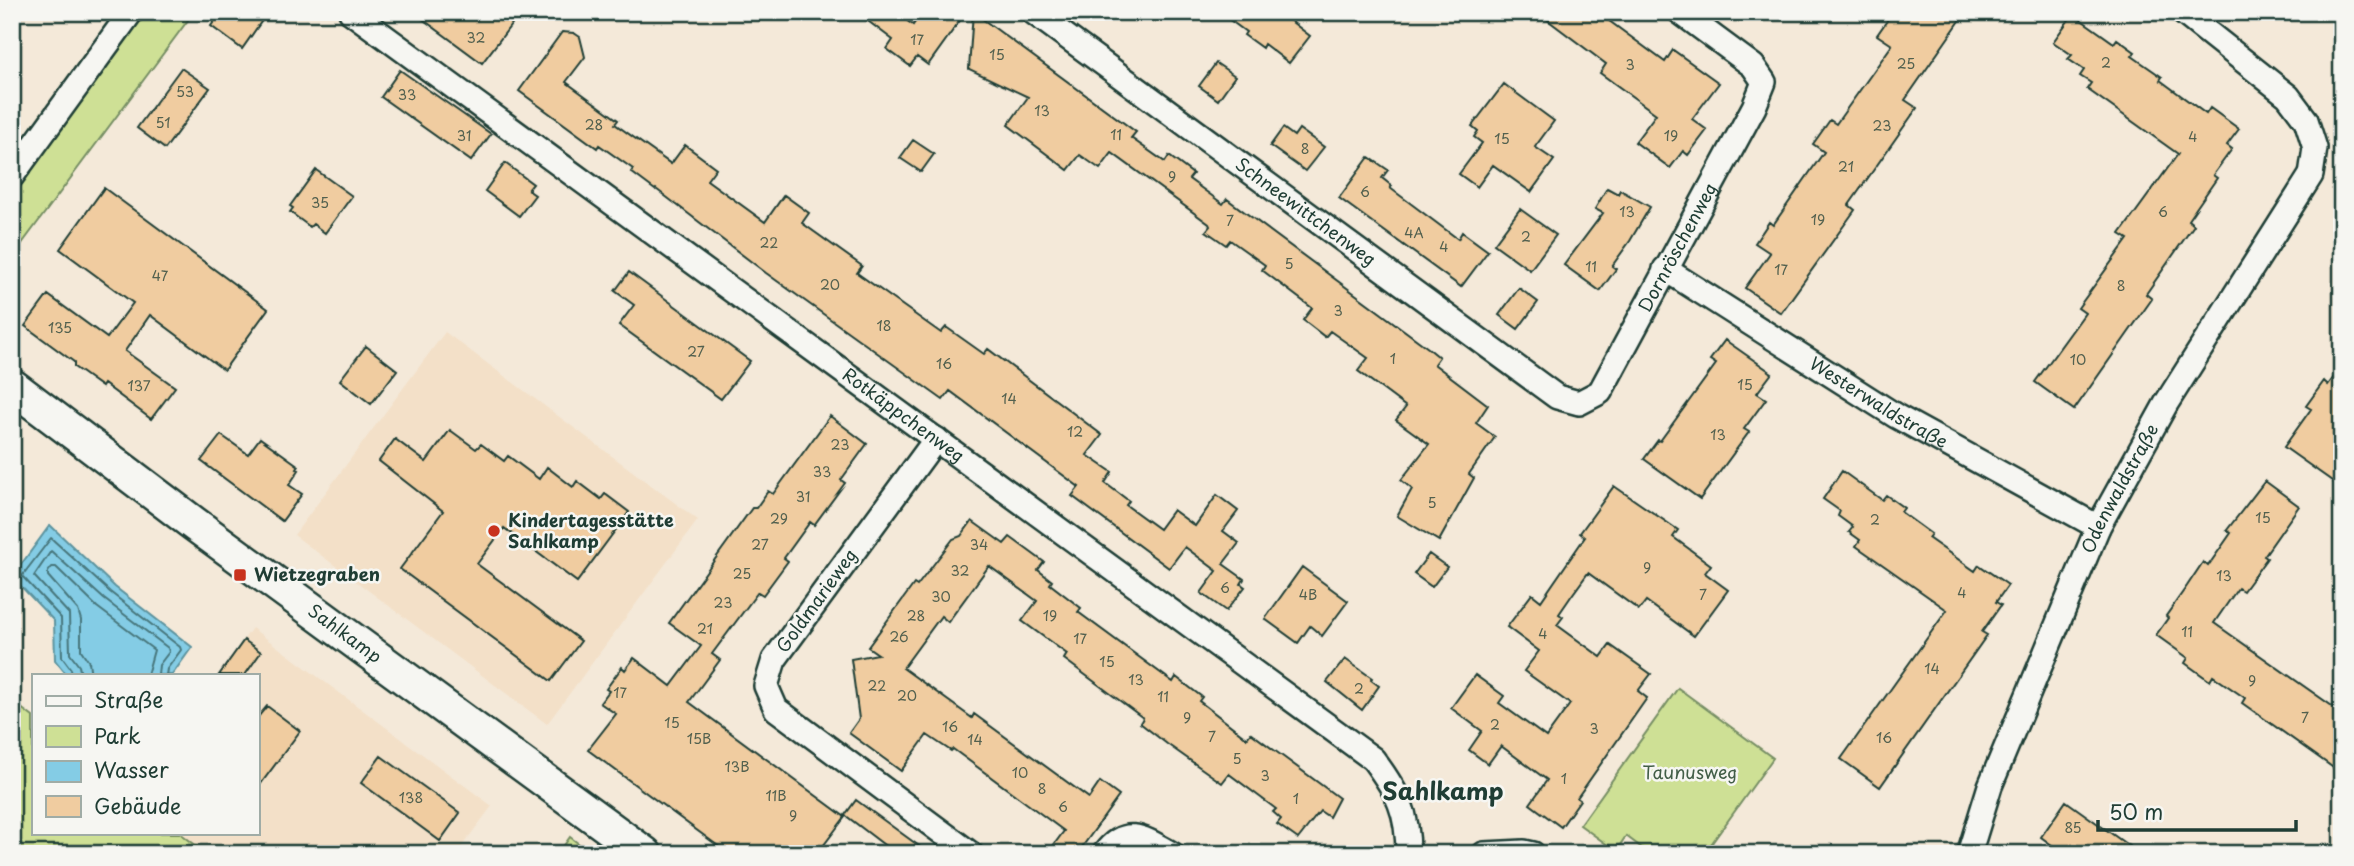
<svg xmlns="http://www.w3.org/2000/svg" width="2354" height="866" font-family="'Playpen Sans',sans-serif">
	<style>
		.built { fill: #f3e0c8 }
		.green { fill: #cee095; stroke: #768e64; stroke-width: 2 }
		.water { fill: #84cce5; stroke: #5c939e; stroke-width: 2 }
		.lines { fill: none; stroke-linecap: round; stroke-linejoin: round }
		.shore { stroke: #47767b; stroke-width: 2 }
		.building { fill: #f0cca0; stroke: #1f3d34; stroke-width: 2 }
		.street-casing { stroke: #1f3d34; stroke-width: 28 }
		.secondary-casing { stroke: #1f3d34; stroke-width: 38 }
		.street { stroke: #f6f6f2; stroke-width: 23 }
		.secondary { stroke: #f6f6f2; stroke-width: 33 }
		.poi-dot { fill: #c8321e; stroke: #f6f6f2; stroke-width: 2.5 }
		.labels { text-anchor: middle; stroke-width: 5; stroke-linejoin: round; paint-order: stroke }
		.number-label { font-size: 14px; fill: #53614f }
		.street-label { font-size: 18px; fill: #1f3d34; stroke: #f6f6f2 }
		.poi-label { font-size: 18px; font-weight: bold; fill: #1f3d34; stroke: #f6f6f2; text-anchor: start }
		.park-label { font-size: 18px; fill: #425e47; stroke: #f6f6f2 }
		.district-label { font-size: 24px; font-weight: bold; fill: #1f3d34; stroke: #f6f6f2 }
	</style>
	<rect width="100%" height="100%" fill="#f4e9d9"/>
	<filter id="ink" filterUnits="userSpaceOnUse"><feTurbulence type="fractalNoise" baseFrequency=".0143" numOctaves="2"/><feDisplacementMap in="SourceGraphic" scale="14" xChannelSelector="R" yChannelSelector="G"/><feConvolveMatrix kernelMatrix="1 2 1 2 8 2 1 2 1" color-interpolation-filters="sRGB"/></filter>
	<g filter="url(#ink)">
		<path class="built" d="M445,332L698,520L547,724L294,535Z
			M252,628L492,806L456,854H207L180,833H257V675H218Z"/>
		<path class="green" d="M131,12H194L12,257V176Z
			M1678,688L1773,758L1704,854H1650L1626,836L1616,851L1580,825Z
			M12,701L33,717V833H180L207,854H12Z
			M570,837L592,854H558Z"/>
		<path class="water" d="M50,525L115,587L192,647L172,675H67L55,660L54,621L12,577Z"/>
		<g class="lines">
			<path class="shore" d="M72,675L71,669L62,657L61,618L22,576L51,538L110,592L180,647L181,650L167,669L166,675
				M81,675L79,666L70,654L69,614L34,576L51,551L104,599L168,648L169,652L159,665L158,675
				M91,675L89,662L81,650V620L78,610L48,576V572L52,567H56L97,607L154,650L147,675"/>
		</g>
		<path class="building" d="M221,12H268L242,49L211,26Z
			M413,12H521L482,63Z
			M856,12H895L913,25L922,12H966L928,65L917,57L910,66L887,49L893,40Z
			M973,12L1136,132L1131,138L1165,162L1169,156L1193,174L1189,179L1223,204L1227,199L1428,348L1439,357L1434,364L1488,405L1476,423L1495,437L1469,474L1474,478L1439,541L1397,516L1412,489L1401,480L1429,444L1396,420L1406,407L1358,371L1368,358L1330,331L1325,337L1303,320L1312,308L1262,270L1265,265L1230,240L1226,245L1206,231L1210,226L1209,224L1112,153L1100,169L1080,155L1068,170L1008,125L1028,97L969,69Z
			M1219,12H1279L1310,36L1289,63L1264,44L1262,48L1244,35L1246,32Z
			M1537,12H1597L1665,62L1673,50L1719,83L1692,119L1707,130L1688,155L1683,151L1670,168L1635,142L1656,114L1600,73L1606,64Z
			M1893,12H1966L1905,100L1917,108L1849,205L1855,210L1781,313L1745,288L1770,253L1755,243L1769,222L1773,225L1824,152L1813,144L1830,120L1836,124L1892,45L1877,35Z
			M2073,14L2114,43L2117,39L2135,52L2132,56L2162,77L2160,80L2206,114L2210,108L2239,129L2227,145L2232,149L2213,175L2217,178L2188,220L2194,225L2146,294L2152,299L2074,410L2035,382L2085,313L2078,308L2128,239L2120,234L2178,154L2087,89L2091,83L2080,76L2084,70L2068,59L2072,55L2053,42Z
			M562,32L574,33L580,37L585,57L566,82L618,120L615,124L671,164L685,145L716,168L707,180L765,222L784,195L809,213L802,223L862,266L857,273L941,333L946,327L984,354L988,349L1102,435L1087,455L1112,472L1105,483L1129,501L1126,505L1159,529L1173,510L1195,526L1217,495L1238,511L1223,531L1239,543L1223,564L1244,579L1241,584L1245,587L1226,611L1201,593L1217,571L1185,547L1169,568L1072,496L1079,487L950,391L943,400L766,273L656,189L655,190L631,172L633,169L599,145L597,148L519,91Z
			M1216,63L1235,76L1218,100L1199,86Z
			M181,68L210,88L165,149L137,128Z
			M400,70L491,134L471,161L381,97Z
			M1504,84L1554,121L1535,147L1554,160L1531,192L1493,165L1477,187L1459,174L1482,143L1474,137L1478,131L1472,126Z
			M1283,128L1294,136L1299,129L1324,147L1305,171L1270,146Z
			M913,140L934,154L921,172L900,158Z
			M1369,157L1388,170L1382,178L1392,186L1390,188L1458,239L1462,232L1488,251L1461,287L1339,198Z
			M505,163L533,184L528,190L535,195L519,216L485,191Z
			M316,170L352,196L325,233L313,224L310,227L290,212L293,208L290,206Z
			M104,188L268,309L224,370L150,315L125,351L175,387L151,419L104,384L102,387L74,367V362L25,326L48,295L107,338L133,303L60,249Z
			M1607,188L1618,194L1620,190L1650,207L1630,241L1612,266L1616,269L1600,291L1564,265L1603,213L1595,209Z
			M1520,209L1556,235L1530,270L1494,244Z
			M629,272L750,361L721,399L619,325L634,305L615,291Z
			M1519,288L1538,302L1518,329L1499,315Z
			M1725,340L1772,373L1757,393L1766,399L1744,429L1749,432L1700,499L1644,459L1658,440L1660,441L1716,364L1710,360Z
			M366,346L397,370L371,404L340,380Z
			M2342,366V488L2284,447L2311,409L2306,406L2324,381L2328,385Z
			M830,416L867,444L841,480L845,483L814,525L810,522L784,558L788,561L763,595L758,592L712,654L720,660L689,702L845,817L817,854H729L588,750L616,714L600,703L609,691L606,689L622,667L625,670L634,658L671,686L701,646L669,623L752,508H756L768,491L773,494Z
			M450,430L476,449L481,444L504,461L508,456L539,479L547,467L573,487L577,481L601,499L605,494L629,512L577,582L504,528L477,564L581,641L551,681L400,569L443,511L379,461L395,439L426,462Z
			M221,435L248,454L260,438L299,466L297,469L299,470L289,485L302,494L282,521L201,461Z
			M1842,471L1882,500L1886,495L1904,508L1901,512L1931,534L1928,538L1975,571L1979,565L2008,585L1996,602L2001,605L1982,632L1987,635L1880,787L1841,759L1947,610L1856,546L1860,540L1849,532L1853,527L1838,516L1840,511L1823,499Z
			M2265,481L2299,506L2264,556L2267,558L2243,591L2238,588L2214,623L2342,713V774L2242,703L2245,698L2213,676L2210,681L2185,663L2188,658L2156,635L2168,618L2166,616L2187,586L2203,562L2208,566L2231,533L2227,530Z
			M1614,486L1678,530L1673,537L1711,565L1705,573L1728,590L1694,636L1646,601L1639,610L1588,573L1572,595L1559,614L1563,617L1557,625L1601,657L1610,645L1651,674L1638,691L1647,698L1577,798L1580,800L1561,827L1530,804L1547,780L1501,746L1488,764L1469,750L1482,731L1451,708L1475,675L1504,696L1499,703L1546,737L1570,704L1524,671L1539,651L1507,627L1532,594L1541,601L1585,537L1580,533Z
			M972,521L1004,544L1010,537L1044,562L1038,570L1052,581L1050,584L1081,608L1078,612L1173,682L1176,677L1202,697L1199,701L1247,738L1251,733L1339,798L1329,817L1320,811L1298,839L1277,824L1281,819L1273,812L1276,809L1229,774L1222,783L1167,744L1140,723L1143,718L1064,659L1067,654L1022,621L1037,601L989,566L948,622L941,616L903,668L972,718L974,714L1089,798L1100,782L1119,796L1077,854H1047L1064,831L953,749L951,751L927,735L901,771L849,733L859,719L851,659L878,654L868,647L914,584L917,586L953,539L961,536Z
			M1429,554L1447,567L1432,587L1414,574Z
			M1302,567L1348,601L1322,636L1310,626L1298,643L1265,619Z
			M244,640L261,652L245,675H219Z
			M1345,659L1372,678L1371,680L1379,686L1362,710L1327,682Z
			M267,706L300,731L257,789V718Z
			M381,756L460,813L440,841L361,783Z
			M856,800L897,830L930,854H896L845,815Z
			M2066,801L2140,854H2064L2041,837Z"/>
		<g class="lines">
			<defs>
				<g id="street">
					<path id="s1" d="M351,12L1373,759C1398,793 1408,811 1408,854"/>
					<path id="s2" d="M1033,12L1557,397L1579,403L1600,392L1754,107L1764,82L1753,66L1680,12"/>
					<path d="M12,176L131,12"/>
					<path id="s3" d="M1665,269L1896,416L2098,527"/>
					<path d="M936,439L774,660L766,686L776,709L971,854"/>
					<path d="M1104,854C1126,824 1145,839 1172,854"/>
					<path d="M1484,854L1524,852L1533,854"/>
					<path id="s4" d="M1969,854L1990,786L2098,527L2167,402L2311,175L2315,148L2306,120L2288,96L2182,12"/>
				</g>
				<g id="secondary">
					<path id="s5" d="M12,386L193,523L645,854"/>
				</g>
			</defs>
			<use href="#street" class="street-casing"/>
			<use href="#secondary" class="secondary-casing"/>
			<use href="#street" class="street"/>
			<use href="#secondary" class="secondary"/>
		</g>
	</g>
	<g class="poi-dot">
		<circle cx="494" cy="531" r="7"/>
		<rect x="233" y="568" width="14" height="14" rx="3.5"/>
	</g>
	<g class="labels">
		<g class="number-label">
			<text x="476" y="43">32</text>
			<text x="917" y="45">17</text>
			<text x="997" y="60">15</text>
			<text x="2106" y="68">2</text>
			<text x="1906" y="69">25</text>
			<text x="1630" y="70">3</text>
			<text x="185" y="97">53</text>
			<text x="407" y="100">33</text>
			<text x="1042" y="116">13</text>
			<text x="163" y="128">51</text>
			<text x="594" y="130">28</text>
			<text x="1882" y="131">23</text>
			<text x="1116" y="140">11</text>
			<text x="464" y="141">31</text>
			<text x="1671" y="141">19</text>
			<text x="2193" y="142">4</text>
			<text x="1502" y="144">15</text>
			<text x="1305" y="154">8</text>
			<text x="1846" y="172">21</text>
			<text x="1172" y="182">9</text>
			<text x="1365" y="197">6</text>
			<text x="320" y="208">35</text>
			<text x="1627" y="217">13</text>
			<text x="2163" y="217">6</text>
			<text x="1818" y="225">19</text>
			<text x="1230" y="226">7</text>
			<text x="1414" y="238">4A</text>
			<text x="1526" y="242">2</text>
			<text x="769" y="248">22</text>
			<text x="1444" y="252">4</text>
			<text x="1289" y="269">5</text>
			<text x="1591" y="272">11</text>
			<text x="1781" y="275">17</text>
			<text x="160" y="281">47</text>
			<text x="830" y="290">20</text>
			<text x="2121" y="291">8</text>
			<text x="1338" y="316">3</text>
			<text x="884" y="331">18</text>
			<text x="60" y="333">135</text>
			<text x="696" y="357">27</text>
			<text x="1393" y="364">1</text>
			<text x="2078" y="365">10</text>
			<text x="944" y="369">16</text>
			<text x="1745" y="390">15</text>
			<text x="139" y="391">137</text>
			<text x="1009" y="404">14</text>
			<text x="1075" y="437">12</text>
			<text x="1718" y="440">13</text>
			<text x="840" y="450">23</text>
			<text x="822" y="477">33</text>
			<text x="803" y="502">31</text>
			<text x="1432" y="508">5</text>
			<text x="2263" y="523">15</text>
			<text x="779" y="524">29</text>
			<text x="1875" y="525">2</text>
			<text x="760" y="550">27</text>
			<text x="979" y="550">34</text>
			<text x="1647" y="573">9</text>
			<text x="960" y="576">32</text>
			<text x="742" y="579">25</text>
			<text x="2224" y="581">13</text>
			<text x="1225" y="593">6</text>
			<text x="1962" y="598">4</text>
			<text x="1308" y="600">4B</text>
			<text x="1703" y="600">7</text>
			<text x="941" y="602">30</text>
			<text x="723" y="608">23</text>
			<text x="916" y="621">28</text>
			<text x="1050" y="621">19</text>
			<text x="705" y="634">21</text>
			<text x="2187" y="637">11</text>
			<text x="1543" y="639">4</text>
			<text x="899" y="642">26</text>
			<text x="1080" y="644">17</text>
			<text x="1107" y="667">15</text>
			<text x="1932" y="674">14</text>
			<text x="1136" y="685">13</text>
			<text x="2252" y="686">9</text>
			<text x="877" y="691">22</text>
			<text x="1359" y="694">2</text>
			<text x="620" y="698">17</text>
			<text x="907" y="701">20</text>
			<text x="1163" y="702">11</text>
			<text x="1187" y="723">9</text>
			<text x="2305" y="723">7</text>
			<text x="672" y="728">15</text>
			<text x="1495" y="730">2</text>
			<text x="950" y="732">16</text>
			<text x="1594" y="734">3</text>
			<text x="1212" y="742">7</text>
			<text x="1884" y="743">16</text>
			<text x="699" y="744">15B</text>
			<text x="975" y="745">14</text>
			<text x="1237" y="764">5</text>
			<text x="737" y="772">13B</text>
			<text x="1020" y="778">10</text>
			<text x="1265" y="781">3</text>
			<text x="1564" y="784">1</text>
			<text x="1042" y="794">8</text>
			<text x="776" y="801">11B</text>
			<text x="411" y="803">138</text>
			<text x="1296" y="804">1</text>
			<text x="1063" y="812">6</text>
			<text x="793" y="821">9</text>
			<text x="2073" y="833">85</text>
		</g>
		<g class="street-label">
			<text dy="6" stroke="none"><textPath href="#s2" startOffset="338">Schneewittchenweg</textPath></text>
			<text dy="6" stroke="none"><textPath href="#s2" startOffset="861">Dornröschenweg</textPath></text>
			<text dy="6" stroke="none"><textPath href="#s3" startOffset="252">Westerwaldstraße</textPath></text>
			<text dy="6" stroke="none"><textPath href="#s1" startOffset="684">Rotkäppchenweg</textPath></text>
			<text dy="6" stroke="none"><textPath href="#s4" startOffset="396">Odenwaldstraße</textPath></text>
			<text transform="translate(817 601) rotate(-54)" y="6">Goldmarieweg</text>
			<text dy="6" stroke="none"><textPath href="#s5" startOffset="415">Sahlkamp</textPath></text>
		</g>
		<g class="poi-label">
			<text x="508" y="527">Kindertagesstätte<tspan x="508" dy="21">Sahlkamp</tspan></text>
			<text x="254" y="581">Wietzegraben</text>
		</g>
		<g class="park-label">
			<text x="1690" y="779">Taunusweg</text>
		</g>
		<g class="district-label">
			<text x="1443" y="800">Sahlkamp</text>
		</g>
	</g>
	<rect width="2354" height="866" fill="none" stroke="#f6f6f2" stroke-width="42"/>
	<rect x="21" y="21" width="2312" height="824" fill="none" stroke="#1f3d34" stroke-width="2.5" filter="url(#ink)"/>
	<rect x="32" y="674" width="228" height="161" fill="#f6f6f2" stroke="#a0aca6" stroke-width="2"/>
	<rect x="46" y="696" width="35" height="10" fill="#f6f6f2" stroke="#a0aca6" stroke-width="2"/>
	<text x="94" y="708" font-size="21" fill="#1f3d34">Straße</text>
	<rect x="46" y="726" width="35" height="21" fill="#cee095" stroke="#a0aca6" stroke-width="2"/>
	<text x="94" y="744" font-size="21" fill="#1f3d34">Park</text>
	<rect x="46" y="761" width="35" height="21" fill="#84cce5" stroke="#a0aca6" stroke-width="2"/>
	<text x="94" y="778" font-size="21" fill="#1f3d34">Wasser</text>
	<rect x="46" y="796" width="35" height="21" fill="#f0cca0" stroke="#a0aca6" stroke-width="2"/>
	<text x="94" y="814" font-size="21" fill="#1f3d34">Gebäude</text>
	<path d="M2098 820v10h198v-10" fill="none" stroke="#1f3d34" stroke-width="3.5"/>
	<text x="2109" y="820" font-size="21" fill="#1f3d34" stroke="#f6f6f2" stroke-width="5" paint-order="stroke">50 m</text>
</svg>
